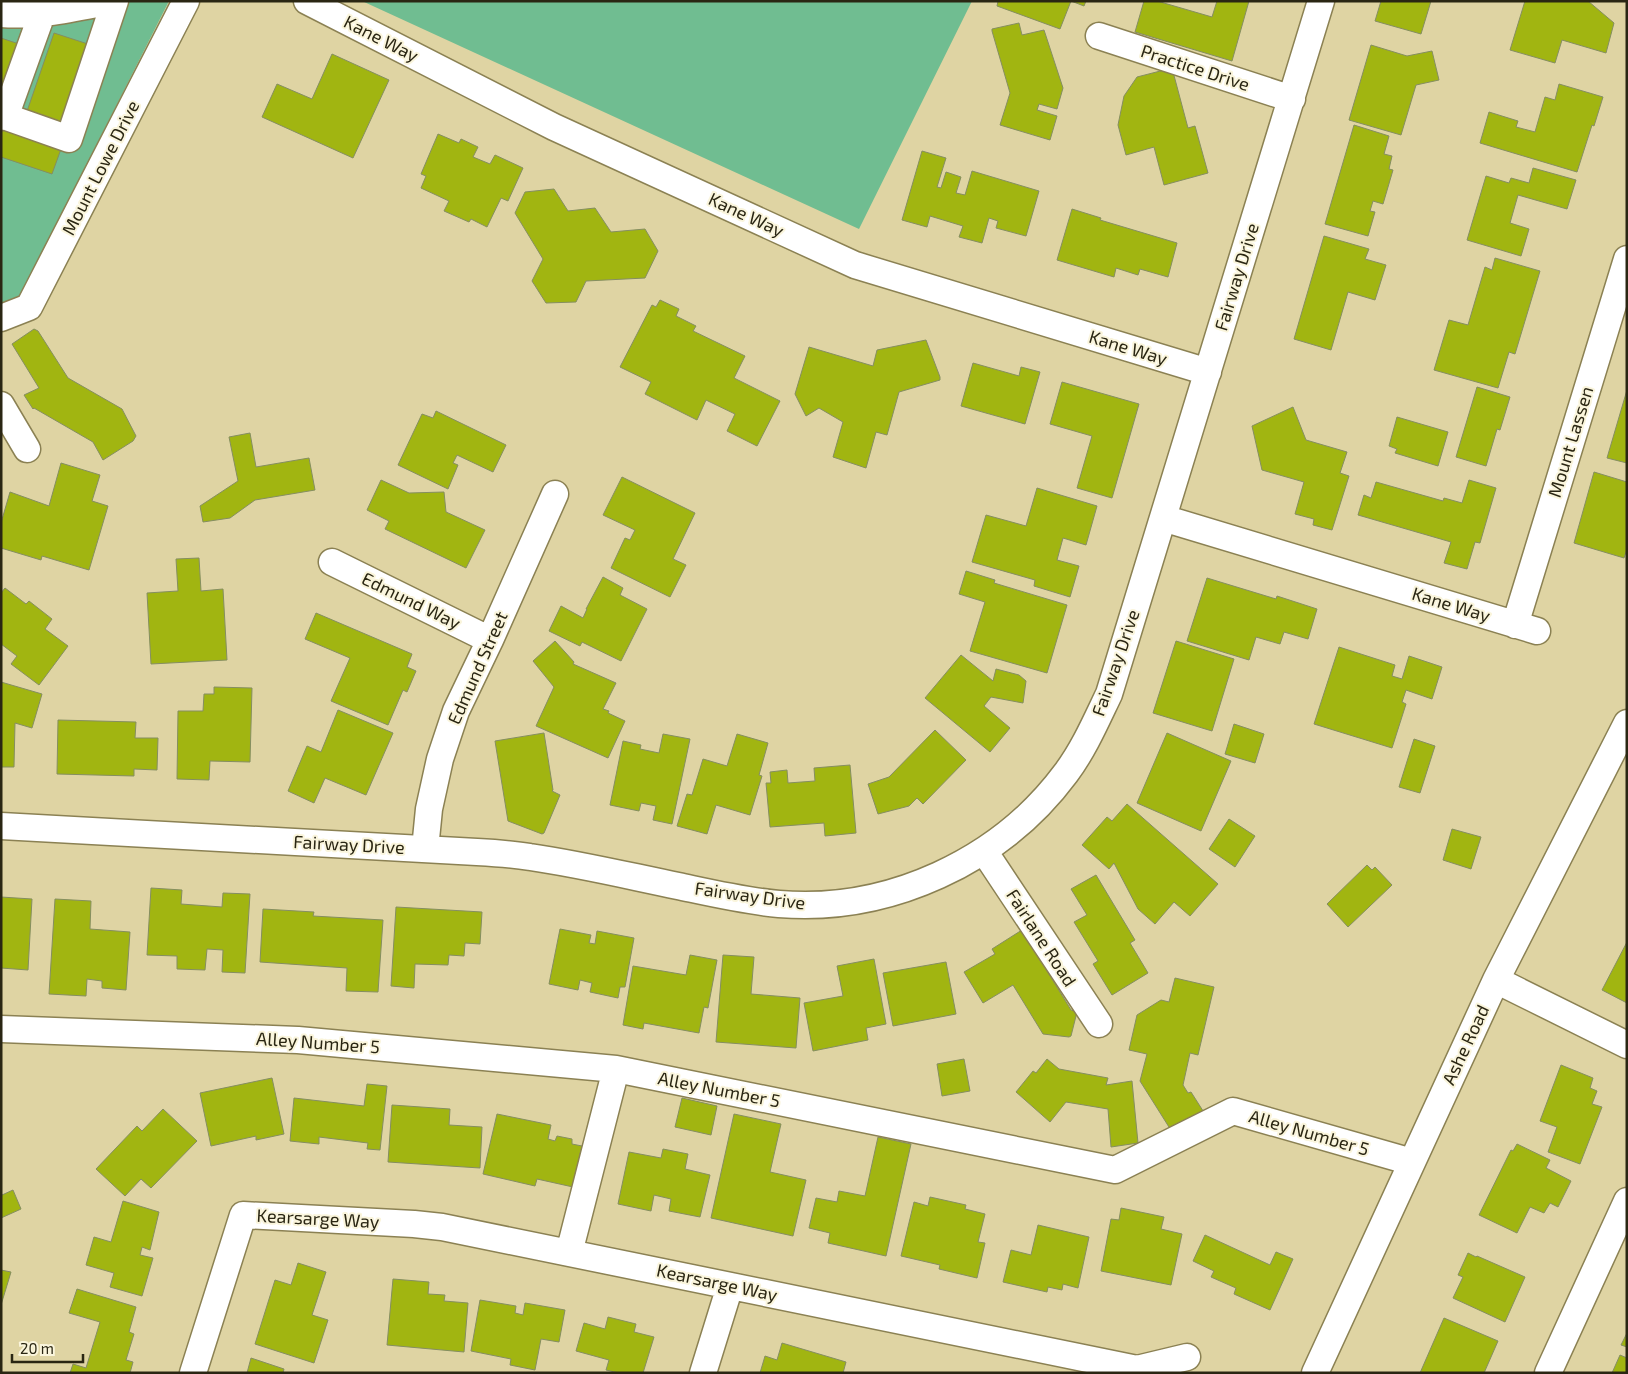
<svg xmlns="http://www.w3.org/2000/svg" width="1628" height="1374" font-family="'Exo 2',sans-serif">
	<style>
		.green { fill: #70bd91 }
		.building { fill: #a1b511; stroke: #858e61 }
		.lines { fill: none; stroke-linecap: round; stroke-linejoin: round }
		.minor-casing { stroke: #8b8153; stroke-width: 29 }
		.minor { stroke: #fff; stroke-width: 26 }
		.labels { text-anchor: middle; stroke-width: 4; stroke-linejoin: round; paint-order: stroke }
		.street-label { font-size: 18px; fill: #2a2613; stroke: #faf5dc }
	</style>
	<rect width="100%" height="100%" fill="#dfd4a3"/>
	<path class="green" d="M1,1H169L21,295L1,303Z
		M362,1H972L859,229Z"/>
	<path class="building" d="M998,1H1086L1084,6L1071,1L1060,29L997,6Z
		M1144,1H1157L1212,17L1217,1H1249L1232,61L1135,32Z
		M1381,1H1431L1421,34L1375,21Z
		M1525,1H1588L1614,23L1606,53L1562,40L1555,63L1510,50Z
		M1019,23L1022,35L1044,30L1063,88L1057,109L1039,104L1037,110L1057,116L1050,140L1000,125L1010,93L992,31V29Z
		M54,33L91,45L62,130L25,117Z
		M1,38L19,44L1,97Z
		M1371,45L1407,56L1432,51L1439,80L1416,85L1401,135L1349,120Z
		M332,54L389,80L353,158L262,117L277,84L312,99Z
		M1172,68L1188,128L1195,126L1208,173L1164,185L1154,147L1126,155L1118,125L1124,96L1137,77Z
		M1559,84L1603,97L1594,126L1592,125L1577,172L1480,143L1489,112L1518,121L1516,127L1535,132L1545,97L1555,100Z
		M1354,125L1389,136L1384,154L1392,156L1389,169L1393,170L1383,204L1373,201L1370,211L1375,212L1368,236L1325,224Z
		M1,129L61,149L52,174L1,157Z
		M438,134L459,143L461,139L478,147L473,157L490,164L495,155L523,168L508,201L501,198L487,227L471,219L469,222L444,211L449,201L421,188L426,176L421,174Z
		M922,151L946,158L937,187L941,188L946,172L961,177L956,193L965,195L972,171L1039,191L1026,236L996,228L998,221L989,218L982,243L959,237L963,226L930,216L927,227L902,220Z
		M1533,168L1576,180L1567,209L1518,195L1510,223L1529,229L1521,256L1467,240L1486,176L1509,183L1511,178L1529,183Z
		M554,189L568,211L595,208L611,232L645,229L658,251L645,278L586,281L576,302L546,303L532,281L543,259L515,213L525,192Z
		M1072,209L1101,218L1100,220L1177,243L1168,277L1140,269L1138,275L1116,268L1114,277L1057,260Z
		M1324,236L1369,249L1365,259L1386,265L1375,300L1348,292L1331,350L1294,339Z
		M1495,258L1540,271L1515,354L1509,352L1498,388L1434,370L1449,320L1468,325L1485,267L1492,270Z
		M660,300L679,309L676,316L696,326L693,331L745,356L734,378L780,401L757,446L727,431L735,414L706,400L697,420L645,394L651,382L620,367L652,305L656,307Z
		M34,329L38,331L68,378L122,409L136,436L133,441L103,460L93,442L34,408L33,409L24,395L39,388L12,344Z
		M926,340L940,377V380L899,392L887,435L876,432L866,468L833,457L843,422L819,408L806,416L795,394L809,347L873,366L877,350Z
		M973,363L1019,376L1021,367L1040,372L1025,424L961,406Z
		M1062,382L1139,404L1112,498L1077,488L1092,436L1050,424Z
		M1477,387L1510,397L1500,430L1497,429L1486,466L1456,457Z
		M1627,390V463L1607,458Z
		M1293,407L1306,440L1347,452L1340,473L1349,476L1332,530L1313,525L1314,519L1295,514L1304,482L1262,470L1252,426Z
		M436,411L506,445L493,472L457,455L453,463L458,465L448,489L398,465L422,414L433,418Z
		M1397,417L1448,432L1438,466L1395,453L1397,449L1389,446Z
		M250,433L256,467L309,458L315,490L255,500L230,518L203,522L200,506L238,481L229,437Z
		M61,463L100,475L92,501L108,506L89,570L42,556L41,560L1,548V523L10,492L49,506Z
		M1594,472L1627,482V549L1624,558L1574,543Z
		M622,477L695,513L673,559L686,565L670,597L611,568L625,538L630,540L635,530L603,515Z
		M381,480L409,493L444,492L446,512L485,530L466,568L385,529L389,521L367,510Z
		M1469,480L1496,488L1480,543L1475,542L1467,569L1444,563L1451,542L1358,515L1364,495L1371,498L1376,482L1443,501L1444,498L1462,503Z
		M1037,488L1097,506L1086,545L1063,538L1057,560L1079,566L1070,597L1034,586L1035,580L972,562L986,515L1026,526Z
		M199,558L201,591L223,589L227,660L151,664L147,593L178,591L176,559Z
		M966,571L995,580L994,583L1067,605L1047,673L970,651L985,602L959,594Z
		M603,577L623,588L620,595L647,609L621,661L582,642L580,646L549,631L561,606L583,618L587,609H586Z
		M1207,578L1276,599L1277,596L1317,609L1308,639L1284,632L1280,644L1256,637L1249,660L1187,641Z
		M5,588L26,604L29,601L52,619L45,629L68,646L39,685L11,664L17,656L1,644V593Z
		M316,613L412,654L407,667L416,671L407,692L403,690L388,725L331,701L350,658L305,639Z
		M555,641L574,662L573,664L616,683L603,709L609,711L608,713L625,721L608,758L536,726L554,687L533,661Z
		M1176,641L1234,659L1212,731L1153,713Z
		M1339,647L1395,665L1392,676L1402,679L1409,656L1442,667L1432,699L1406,690L1402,702L1406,704L1392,748L1314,724Z
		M961,655L993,681L996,669L1019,675L1026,681L1023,703L991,697L984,706L1010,728L990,752L925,698Z
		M1,682L42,694L32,728L15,723L14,767H1Z
		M214,687L252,688L250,762L210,761L209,780L177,779L178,711H203L204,694H214Z
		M338,710L393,733L366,795L325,778L314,803L288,791L307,746L321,752Z
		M58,720L136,722L135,738H158L157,770L134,769V776L57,774Z
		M1234,724L1264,734L1255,763L1225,754Z
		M935,730L966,760L923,804L917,798L909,806L878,814L868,784L889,777Z
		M544,733L553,790L552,791L560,795L544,833L542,834L508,821L495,741Z
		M1167,733L1231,761L1201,831L1137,803Z
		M663,734L690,739L672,824L653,820L656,806L641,803L639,811L610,805L623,741L641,745L640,749L659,753Z
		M737,734L768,743L759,775L762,776L750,815L716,805L707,834L677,826L687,794L692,795L703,759L727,766Z
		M1414,739L1435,746L1420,793L1399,787Z
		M850,765L856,833L825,836L824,823L770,827L766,783H771L770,772L787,770L788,783L815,781L814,768Z
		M1127,804L1218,884L1190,916L1174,902L1155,924L1138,909L1114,863L1109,869L1082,845L1107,817L1112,821Z
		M1229,819L1255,836L1235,867L1209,849Z
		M1452,829L1481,837L1471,869L1443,860Z
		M1367,865L1372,870L1375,867L1392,885L1348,927L1327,904Z
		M1096,875L1135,940L1130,943L1148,973L1112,995L1093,964L1098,961L1074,922L1087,915L1071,889Z
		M151,888L182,890L181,904L222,907L223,893L250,894L245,973L222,972L223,950L207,949L205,970L177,969V956L147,955Z
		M1,897L32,899L28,970L1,968Z
		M55,899L91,901L90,929L130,932L126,990L102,988V981L87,979L86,996L49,994Z
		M396,907L482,912L480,944L465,943L464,956L449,955L448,965L415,964L414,988L391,986Z
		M263,909L314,912L313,916L383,920L378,992L346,991L347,968L260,962Z
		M560,929L591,935L589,943L595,944L597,931L634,938L625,987H620L618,998L590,992L592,983L580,980L578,990L549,984Z
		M1022,930L1071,1010L1077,1012L1071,1036L1069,1037L1043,1034L1013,985L983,1003L964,972L995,954L992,949Z
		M1627,942V1003L1602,990Z
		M690,955L717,960L708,1008L704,1007L699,1033L644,1023L643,1029L623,1025L633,966L686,975Z
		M723,955L754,957L751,994L800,998L796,1048L716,1042Z
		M874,959L886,1024L866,1028L868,1040L813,1051L804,1003L843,996L837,966Z
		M946,962L956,1014L893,1026L883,973Z
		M1175,978L1214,987L1198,1055L1190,1053L1183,1085L1188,1093L1191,1092L1205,1114L1174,1135L1140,1081L1147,1054L1129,1050L1137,1015L1161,1000L1169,1002Z
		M964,1059L970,1091L942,1096L937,1064Z
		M1047,1059L1059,1069L1108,1078L1106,1085L1132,1081L1138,1143L1111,1147L1108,1109L1066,1102L1050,1122L1016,1092L1033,1071L1036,1073Z
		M1561,1065L1593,1078L1590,1088L1597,1091L1592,1104L1602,1107L1580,1164L1548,1152L1557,1127L1540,1121Z
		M272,1078L284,1134L256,1140V1136L211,1146L200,1093Z
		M367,1084L387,1086L380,1150L367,1149L368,1143L319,1137V1144L290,1141L294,1098L364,1106Z
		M682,1098L717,1106L711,1135L675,1127Z
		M392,1105L450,1109L449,1125L482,1127L480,1168L388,1162Z
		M163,1109L197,1141L151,1188L141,1179L125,1196L96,1169L137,1126L142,1131Z
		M497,1114L551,1125L548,1139L555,1141L557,1136L572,1139V1144L582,1146L573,1187L537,1179L535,1186L483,1174Z
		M734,1114L781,1124L770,1172L806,1180L793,1236L711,1218Z
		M878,1137L911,1144L886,1256L828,1243L830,1233L809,1228L816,1198L837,1202L839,1191L865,1196Z
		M1517,1144L1550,1160L1546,1168L1571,1181L1558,1207L1550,1203L1544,1213L1530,1207L1517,1233L1479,1215L1511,1150L1513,1151Z
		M663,1149L688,1154L685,1169L710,1175L700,1217L669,1211L671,1199L654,1195L651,1211L618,1204L629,1152L661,1158Z
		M13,1190L21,1209L1,1218V1193L2,1195Z
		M930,1197L966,1205L965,1209L985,1214L978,1242L985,1243L977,1278L939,1269L940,1265L901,1256L914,1202L928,1206Z
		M123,1201L159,1212L150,1250L142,1247L140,1255L153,1258L142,1296L110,1287L114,1273L86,1265L94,1237L111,1242Z
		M1121,1208L1164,1217L1161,1229L1182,1234L1171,1285L1101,1271L1111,1219L1119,1220Z
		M1038,1225L1089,1237L1078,1288L1063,1284L1062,1290L1048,1287L1047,1292L1003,1282L1011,1250L1031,1255Z
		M1205,1235L1270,1265L1276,1252L1293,1259L1270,1310L1234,1294L1236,1288L1211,1277L1214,1271L1193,1261Z
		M1468,1253L1476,1257L1477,1256L1525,1277L1505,1322L1453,1298L1463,1277L1458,1275Z
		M298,1263L326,1272L312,1315L328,1320L314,1363L255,1344L275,1280L291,1285Z
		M1,1270L11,1272L1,1305Z
		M393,1279L429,1282L428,1294L445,1295L444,1301L468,1303L464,1352L387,1345Z
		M77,1289L136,1307L129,1332L134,1334L126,1360L133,1362L130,1373H70L73,1364L86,1368L100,1322L69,1313Z
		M480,1300L516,1306L515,1313L523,1315L525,1303L565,1310L559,1342L541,1339L535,1370L510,1365L511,1359L471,1351Z
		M608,1317L636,1324L634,1332L654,1337L643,1373H619L606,1370L609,1360L576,1351L584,1323L605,1329Z
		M1444,1318L1498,1341L1484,1373H1420Z
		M1627,1333V1347L1621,1345Z
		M782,1343L846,1362L843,1373H760L765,1356L777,1360Z
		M1620,1355L1627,1358V1373H1612Z
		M251,1358L284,1369L283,1373H247Z"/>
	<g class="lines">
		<defs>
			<path id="minor" d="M307,1L554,127L855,265L1208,372
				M1,14C39,17 75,8 112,1
				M1099,36L1292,99
				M1,115L69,139L115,1
				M5,117L42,14
				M1,318L29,307L186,1
				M1,405L27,449
				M1163,518L1537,631
				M332,562L490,640
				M1515,625L1627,259
				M1,826L477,852C495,853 512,854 530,857C579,864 629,876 678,886C711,893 745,901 779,904C888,913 1000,862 1066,773C1084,749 1096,721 1109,694L1321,1
				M425,849L429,809L440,759L456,711L490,640L555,494
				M984,851L1099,1024
				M1496,980L1627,1045
				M1,1029L298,1040L616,1069L1115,1170L1233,1111L1412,1162
				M569,1253L616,1069
				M193,1373L243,1215L414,1224L442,1227L1137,1369L1187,1357
				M703,1373L730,1286
				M1315,1373L1496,980L1627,723
				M1548,1373L1627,1201"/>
		</defs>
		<use href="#minor" class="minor-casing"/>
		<use href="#minor" class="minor"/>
	</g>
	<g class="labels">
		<g class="street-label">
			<text transform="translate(381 39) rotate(27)" y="6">Kane Way</text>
			<text transform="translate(1195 68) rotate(18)" y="6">Practice Drive</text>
			<text transform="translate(101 168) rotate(-63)" y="6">Mount Lowe Drive</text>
			<text transform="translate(746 215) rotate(25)" y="6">Kane Way</text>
			<text transform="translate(1237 277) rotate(-73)" y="6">Fairway Drive</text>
			<text transform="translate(1128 348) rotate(17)" y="6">Kane Way</text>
			<text transform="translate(1571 442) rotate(-73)" y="6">Mount Lassen</text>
			<text transform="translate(411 601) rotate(26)" y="6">Edmund Way</text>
			<text transform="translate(1451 605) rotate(17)" y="6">Kane Way</text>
			<text transform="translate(1116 663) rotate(-71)" y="6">Fairway Drive</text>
			<text transform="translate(478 668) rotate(-66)" y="6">Edmund Street</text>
			<text transform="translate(349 845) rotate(3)" y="6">Fairway Drive</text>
			<text transform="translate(750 896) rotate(8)" y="6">Fairway Drive</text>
			<text transform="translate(1041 938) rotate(57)" y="6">Fairlane Road</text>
			<text transform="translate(318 1043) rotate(4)" y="6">Alley Number 5</text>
			<text transform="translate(1466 1045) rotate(-65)" y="6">Ashe Road</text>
			<text transform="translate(719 1090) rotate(11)" y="6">Alley Number 5</text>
			<text transform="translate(1309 1133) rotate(16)" y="6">Alley Number 5</text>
			<text transform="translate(318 1219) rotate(3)" y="6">Kearsarge Way</text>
			<text transform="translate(717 1283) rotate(12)" y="6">Kearsarge Way</text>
		</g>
	</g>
	<rect width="1628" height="1374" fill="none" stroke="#2a2613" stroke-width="5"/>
	<path d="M12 1354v8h71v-8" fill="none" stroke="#2a2613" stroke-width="2.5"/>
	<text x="20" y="1354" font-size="15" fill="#2a2613" stroke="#faf5dc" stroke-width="4" paint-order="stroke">20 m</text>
</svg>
